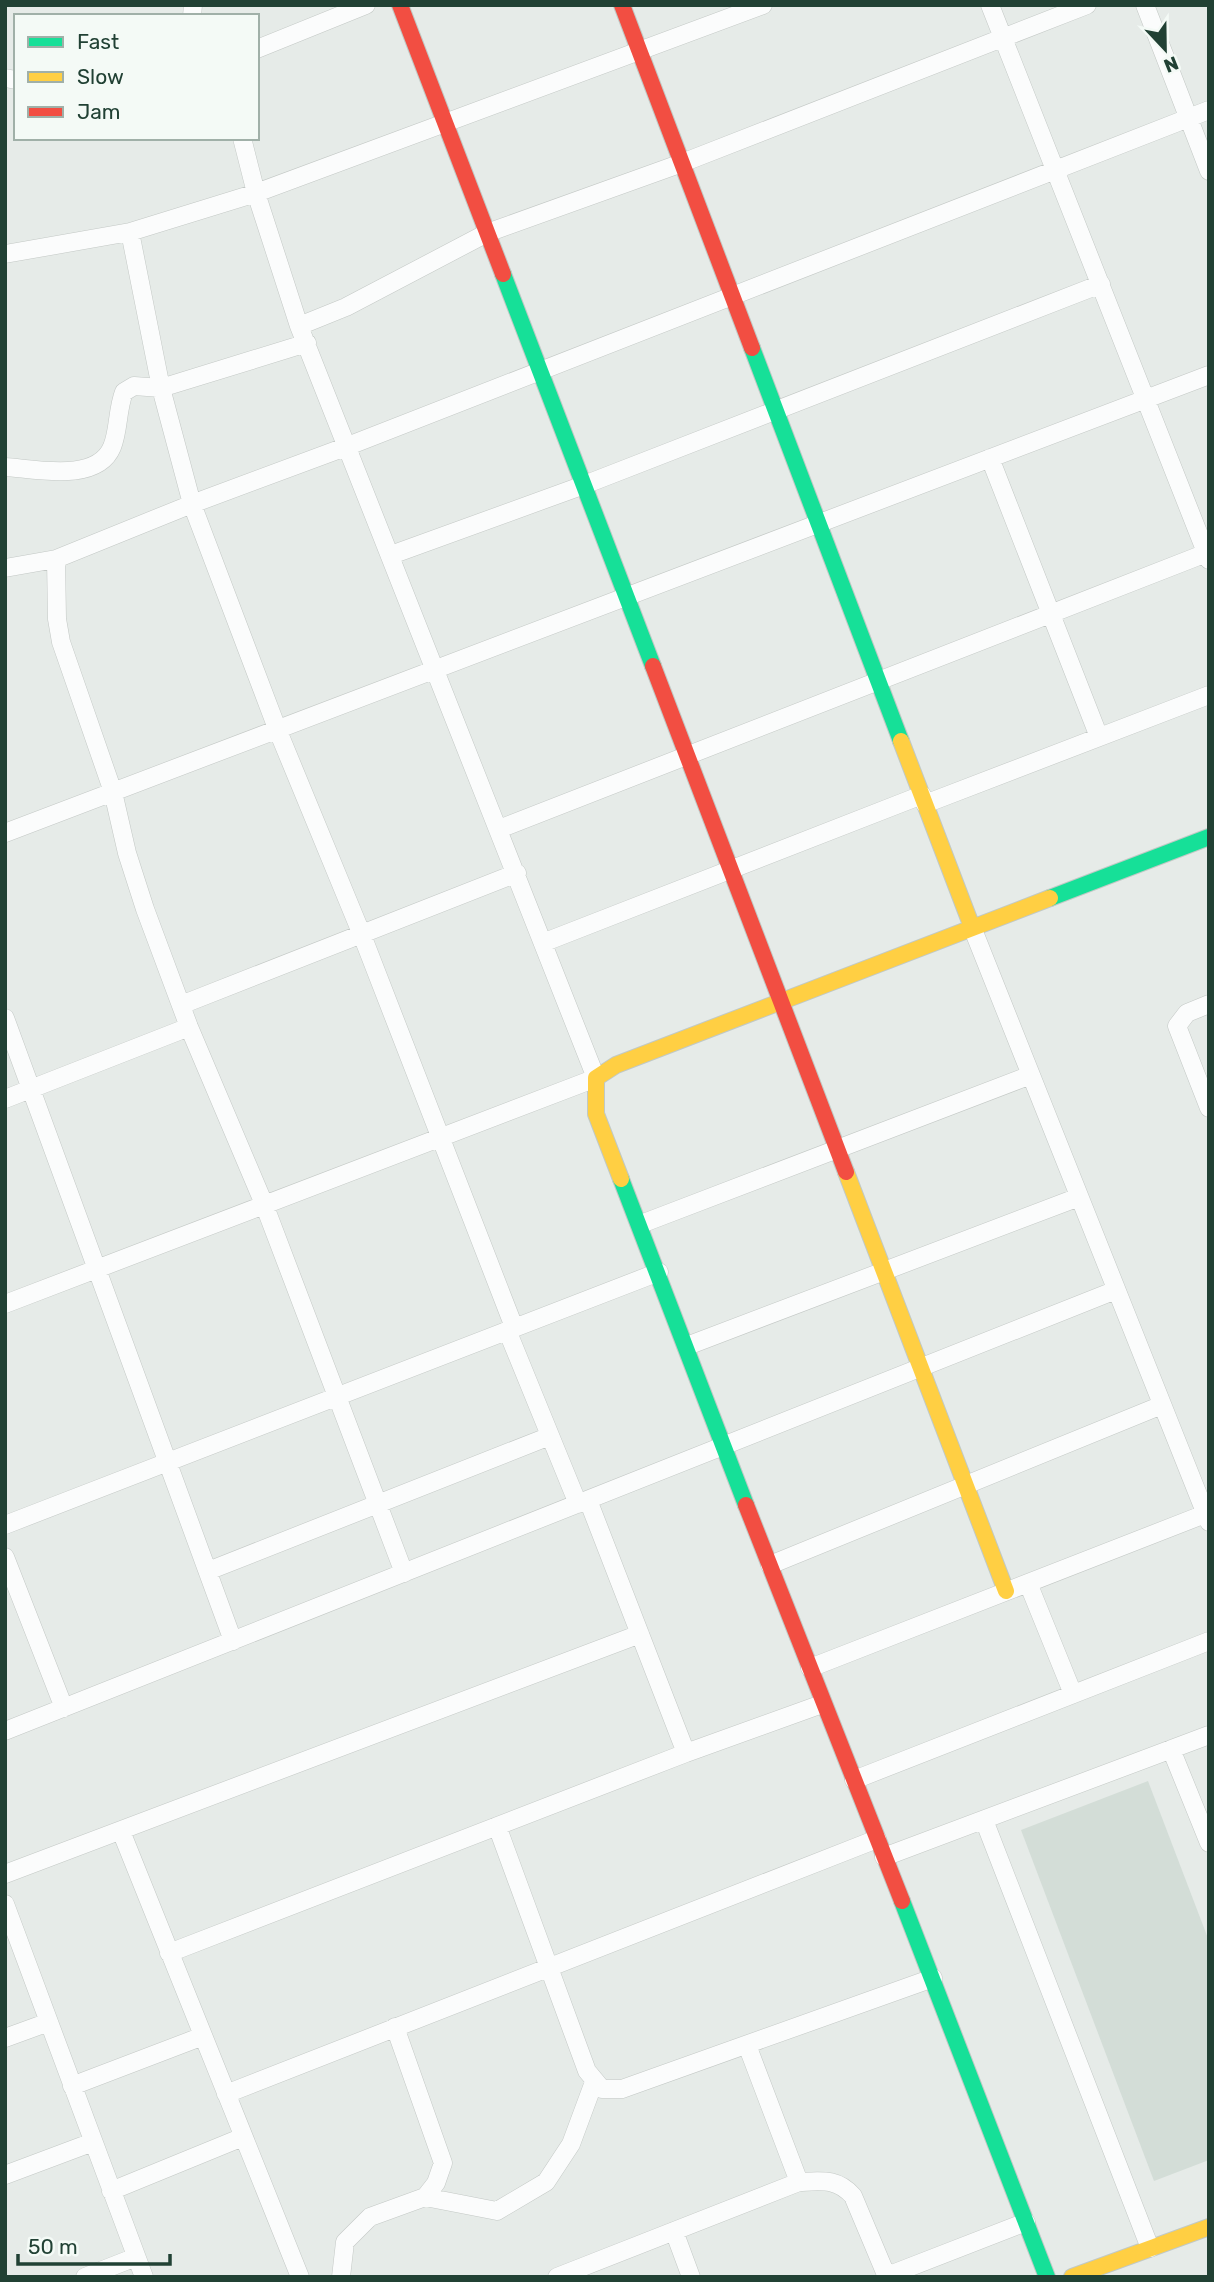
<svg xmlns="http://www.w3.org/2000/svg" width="1214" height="2282" font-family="Rubik,sans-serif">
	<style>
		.built { fill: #d3ddd7 }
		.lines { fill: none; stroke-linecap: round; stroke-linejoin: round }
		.street-casing { stroke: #c3c8c5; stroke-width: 19 }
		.fast-casing { stroke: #c1c9c5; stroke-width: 18 }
		.slow-casing { stroke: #c1c9c5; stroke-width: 18 }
		.jam-casing { stroke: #c1c9c5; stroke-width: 18 }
		.street { stroke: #fbfcfc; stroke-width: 18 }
		.fast { stroke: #16e098; stroke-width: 16 }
		.slow { stroke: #ffcf43; stroke-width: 16 }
		.jam { stroke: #f24e42; stroke-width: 16 }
	</style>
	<rect width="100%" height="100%" fill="#e6ebe8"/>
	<path class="built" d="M1148,1781L1209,1941V2160L1154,2181L1021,1830Z"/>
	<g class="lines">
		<defs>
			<path id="street" d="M990,5L1209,560
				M1145,5L1209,171
				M192,16L193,5
				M257,49L366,5
				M5,78L16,80
				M130,232L161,388L192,504L278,731L362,935L514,1327
				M5,254L130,232L256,193L763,5
				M299,326L346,307L487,233L682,163L1087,5
				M990,458L1099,737
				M5,467C36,469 97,483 112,447C119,430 117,410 124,392L134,386L161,388L307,343
				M391,555L584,485L1101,284
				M56,559L57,619L61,642L113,792L127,853L145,909L189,1027L264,1204L404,1573
				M5,568L56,559L192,504L348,446L1209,110
				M925,804L1209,695
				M499,829L1209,552
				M5,833L1209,375
				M972,927L1209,1522
				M545,942L922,795
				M1209,1004L1187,1013L1177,1026L1209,1108
				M181,1005L517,873
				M5,1018L233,1641
				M5,1099L189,1027
				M641,1224L1031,1075
				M5,1304L596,1078L299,326L256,193L242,138
				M507,1330L578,1504
				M687,1346L1079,1197
				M588,1500L686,1753
				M5,1525L659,1272
				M5,1557L64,1708
				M770,1565L1162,1405
				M208,1571L550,1436
				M1028,1583L1073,1694
				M810,1668L1205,1514
				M5,1731L1116,1290
				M1171,1749L1209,1843
				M854,1780L1209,1641
				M984,1820L1150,2248
				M497,1826L587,2071L602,2089H622L933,1978
				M121,1831L300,2277
				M884,1857L1209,1735
				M5,1874L640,1634
				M5,1904L144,2277
				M169,1953L686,1753L822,1704
				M5,2038L49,2022
				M747,2045L799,2182
				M72,2086L203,2036
				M226,2094L877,1839
				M5,2175L93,2142
				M111,2191L243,2137
				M425,2197L497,2211L546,2182L571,2144L594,2082
				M674,2231L691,2277
				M887,2276L1026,2222
				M85,2277L136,2257
				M341,2277L345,2242L370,2217L425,2197L436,2183L443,2163L395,2027
				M557,2277L799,2182C822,2181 837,2178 853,2196L887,2277"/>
			<path id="fast" d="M503,274L653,666
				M752,348L901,741
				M1050,898L1209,837
				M621,1179L746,1505
				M902,1901L1047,2277"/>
			<path id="slow" d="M901,741L972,927
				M846,1172L1006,1591
				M621,1179L596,1114V1078L616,1065L1050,898
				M1072,2277L1209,2227"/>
			<path id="jam" d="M400,5L503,274
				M622,5L752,348
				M653,666L846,1172
				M746,1505L902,1901"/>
		</defs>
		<use href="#street" class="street-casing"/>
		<use href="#fast" class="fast-casing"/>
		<use href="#slow" class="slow-casing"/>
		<use href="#jam" class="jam-casing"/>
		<use href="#street" class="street"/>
		<use href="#fast" class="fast"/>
		<use href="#slow" class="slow"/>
		<use href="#jam" class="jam"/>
	</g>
	<rect width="1214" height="2282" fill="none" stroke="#214134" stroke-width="14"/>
	<rect x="14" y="14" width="245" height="126" fill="#f4faf6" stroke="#a0b0a8" stroke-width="2"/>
	<rect x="28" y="37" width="35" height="10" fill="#16e098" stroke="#a0b0a8" stroke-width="2"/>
	<text x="77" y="49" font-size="21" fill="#214134">Fast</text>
	<rect x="28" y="72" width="35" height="10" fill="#ffcf43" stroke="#a0b0a8" stroke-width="2"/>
	<text x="77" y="84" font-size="21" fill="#214134">Slow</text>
	<rect x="28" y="107" width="35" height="10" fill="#f24e42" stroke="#a0b0a8" stroke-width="2"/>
	<text x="77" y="119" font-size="21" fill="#214134">Jam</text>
	<g transform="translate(1165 49) rotate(158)" stroke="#f4faf6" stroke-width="5" paint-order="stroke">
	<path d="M0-5L12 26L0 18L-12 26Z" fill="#214134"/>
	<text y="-10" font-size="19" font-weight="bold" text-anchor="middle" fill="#214134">N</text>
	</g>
	<path d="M18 2254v10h152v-10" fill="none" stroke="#214134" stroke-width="3.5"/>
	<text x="28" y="2254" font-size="21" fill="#214134" stroke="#f4faf6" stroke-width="5" paint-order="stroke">50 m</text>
</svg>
